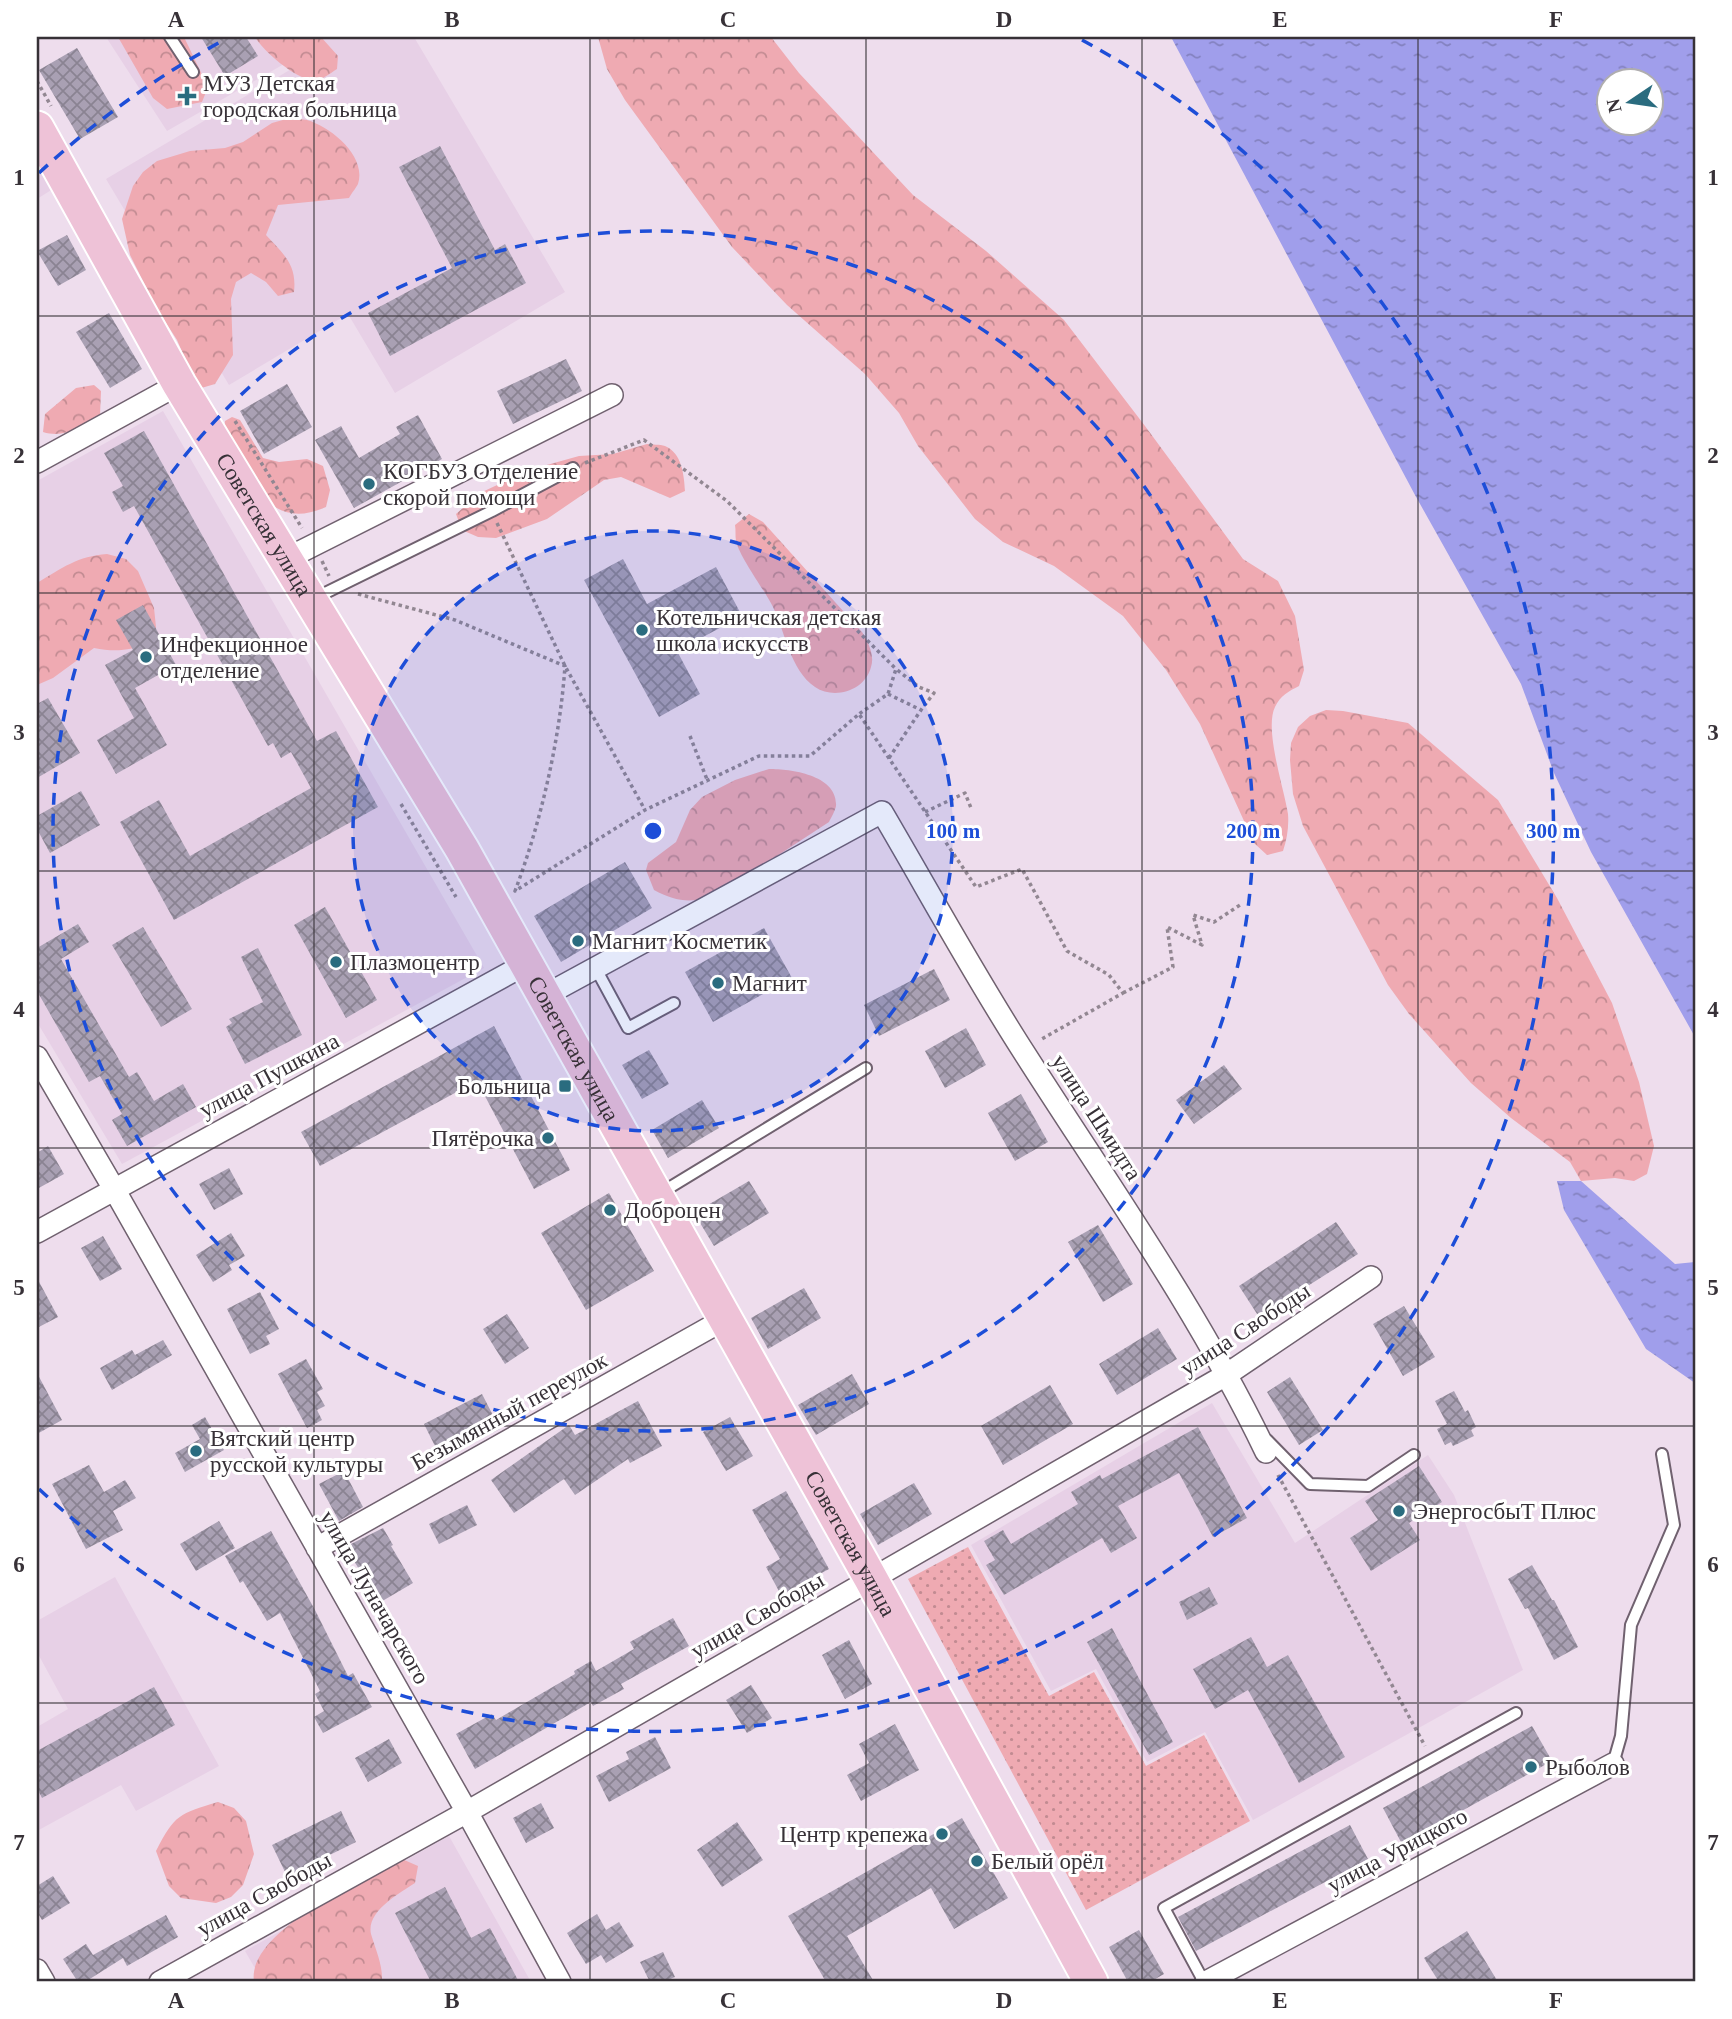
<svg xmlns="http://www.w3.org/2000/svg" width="1732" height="2019" font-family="'Times New Roman',serif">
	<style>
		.built { fill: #e7d0e6 }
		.grass { fill: url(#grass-dots) }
		.forest { fill: url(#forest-crowns) }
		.water { fill: url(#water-ripples); fill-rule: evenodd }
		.building { fill: url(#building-cross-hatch) }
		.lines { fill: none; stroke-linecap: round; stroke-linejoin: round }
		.service-casing { stroke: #70616f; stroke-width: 14 }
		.minor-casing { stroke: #70616f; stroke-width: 24 }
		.primary-casing { stroke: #fff; stroke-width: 37 }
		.path { stroke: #928792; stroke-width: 3.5; stroke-dasharray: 3.5 3.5; stroke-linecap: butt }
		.service { stroke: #fff; stroke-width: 10 }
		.minor { stroke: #fff; stroke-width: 21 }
		.primary { stroke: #eec2d7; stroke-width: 33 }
		.grid { fill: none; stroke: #373137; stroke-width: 2; stroke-opacity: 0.55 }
		.ring { fill: none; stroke: #1d4ed8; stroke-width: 3.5; stroke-dasharray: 12 9 }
		.poi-dot { fill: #2a6c7f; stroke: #fff; stroke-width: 2.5 }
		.labels { text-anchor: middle; stroke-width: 6; stroke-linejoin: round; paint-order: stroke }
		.poi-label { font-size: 23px; fill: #373137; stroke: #fff; text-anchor: start }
		.street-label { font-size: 23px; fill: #373137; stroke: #fff }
		.centre { fill: #1d4ed8; stroke: #fff; stroke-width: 3.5 }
		.ring-label { font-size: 21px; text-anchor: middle; font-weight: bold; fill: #1d4ed8; stroke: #fff; stroke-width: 6; stroke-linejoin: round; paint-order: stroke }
		.neatline { fill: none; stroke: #373137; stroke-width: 2.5 }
		.grid-label { font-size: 23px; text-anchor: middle; font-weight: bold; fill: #373137 }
	</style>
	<defs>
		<pattern id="grass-dots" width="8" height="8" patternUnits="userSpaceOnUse" patternTransform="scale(1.75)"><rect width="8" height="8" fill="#efaab2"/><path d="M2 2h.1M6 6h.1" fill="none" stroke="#c28b92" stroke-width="1.8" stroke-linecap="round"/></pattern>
		<pattern id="forest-crowns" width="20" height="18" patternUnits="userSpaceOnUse" patternTransform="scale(1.75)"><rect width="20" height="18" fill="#efaab2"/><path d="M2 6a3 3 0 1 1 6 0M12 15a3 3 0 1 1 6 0" fill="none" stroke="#c28b92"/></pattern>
		<pattern id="water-ripples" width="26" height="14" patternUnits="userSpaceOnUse" patternTransform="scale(1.75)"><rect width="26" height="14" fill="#a09eeb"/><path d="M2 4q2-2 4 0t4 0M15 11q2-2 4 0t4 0" fill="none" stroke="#8381bf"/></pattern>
		<pattern id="building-cross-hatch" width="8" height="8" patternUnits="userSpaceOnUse" patternTransform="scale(1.75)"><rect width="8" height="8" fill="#a9a0b3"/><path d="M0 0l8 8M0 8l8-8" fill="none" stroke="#8a8392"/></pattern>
	</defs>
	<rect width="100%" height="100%" fill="#eedded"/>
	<path class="built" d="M106,37H278L291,60L167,131Z
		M282,37H414L565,292L395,393L348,314L229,385L106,179L298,65Z
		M37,155L56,187L37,199Z
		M163,411L484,968L122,1164L37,1022V481Z
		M1212,1403L1295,1543L1428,1455L1454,1495L1523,1670L1253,1820L1205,1732L1147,1762L1096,1669L1051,1691L971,1545Z
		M115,1577L219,1766L136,1811L121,1785L37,1831V1727L68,1709L37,1652V1621Z
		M449,1836L531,1982H263L245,1951Z"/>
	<path class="grass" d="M968,1547L1049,1696L1094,1672L1146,1766L1204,1735L1250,1821L1086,1910L908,1579Z"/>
	<path class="forest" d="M118,37H184L208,87L202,102L167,109L153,98Z
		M255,37H321L338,56L337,69C329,74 322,81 312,80C296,79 263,51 255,37Z
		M598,37H771L799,73L913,195L986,251L1064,320L1145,426L1243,559L1278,581L1295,616L1304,670L1299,686C1289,691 1280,696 1275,707C1264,729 1284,788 1288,814C1289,827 1287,839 1283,851L1267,855L1254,843L1200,724L1166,670L1123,616L1054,566L1003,542L975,519L918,446L899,413L865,374L787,305L732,247L625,100L607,69Z
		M290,118C296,119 302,119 307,120C331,127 367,156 358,184C356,188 351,194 349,198L278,205L266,235C284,255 297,264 294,292L278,296L266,282L251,273L236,282L231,299L233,355L215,384L198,389L177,340L157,309L130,255L122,219L133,186L143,172L157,161L190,151L225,148L243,142L272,123Z
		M94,385L101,391L100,416C81,426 65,439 43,432L45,414L76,388Z
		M232,417L240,420L263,458L279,462L307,459L323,466L330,490L326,507C266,534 249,474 224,432L225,421Z
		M647,444C652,445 660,444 665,446C682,453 684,475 685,491L670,498L621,477L604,480L547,519L496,538L478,537L462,530L456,514L480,493L529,470L579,456L613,454Z
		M749,514L763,522L862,632C868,642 875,655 871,667C865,691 834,700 815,687C790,670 785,631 773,607C764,589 740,558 736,541C735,536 736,530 735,525Z
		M107,554L126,559L138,571L154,608L156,627L149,643C130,651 114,652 94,648L53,678L37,685V583C62,568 78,556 107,554Z
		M1326,710L1343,711L1408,723L1498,800L1557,898L1612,1003L1639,1082L1654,1146L1647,1174L1634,1181L1615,1178L1581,1181L1570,1162L1511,1118L1471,1083L1409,1014L1388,985L1303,826L1293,794L1290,760L1291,743L1298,727L1310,716Z
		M769,769C791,769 838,775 836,806C835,811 831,818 829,822L722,892C696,904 678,903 654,890L646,870L648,863L676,842L690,810L702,797L735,780Z
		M218,1802L234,1808L246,1821L254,1854L243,1885L231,1897L216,1903L181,1898L169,1886L156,1851C175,1814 179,1814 218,1802Z
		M402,1859L418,1866L415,1883C400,1893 366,1911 371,1934C376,1951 383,1965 382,1982H254C246,1931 365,1880 402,1859Z"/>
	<path class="water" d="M1171,37H1695V1037L1591,852L1554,773L1521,684L1415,495ZM1610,80H1652V122H1610Z
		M1557,1181H1581L1675,1264L1695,1262V1383L1646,1349L1564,1210Z"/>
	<path class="building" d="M201,37H246L258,56L225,76Z
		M77,48L118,117L80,139L39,70Z
		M440,146L495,250L505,244L526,283L390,356L368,313L452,268L399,167Z
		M67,235L86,270L58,286L37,251Z
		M109,313L142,369L110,388L76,332Z
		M566,359L582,391L513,424L497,391Z
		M287,384L312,427L264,454L240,411Z
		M418,415L442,459L354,508L315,440L341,426L359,458L400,434L396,427Z
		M144,431L317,741L336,731L378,807L174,920L120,822L159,800L190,856L311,788L291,752L281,758L273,743L268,746L134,506L123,512L112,492L123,486L104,453Z
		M623,559L647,604L716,567L742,616L677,651L700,694L659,717L584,580Z
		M143,605L176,665L135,688L167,745L116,774L97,740L134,718L105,665L133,650L116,620Z
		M48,698L80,753L37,778V704Z
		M81,791L100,825L50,853L37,829V816Z
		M625,862L652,908L561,962L534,916Z
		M325,907L377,1000L346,1018L294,925Z
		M78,924L89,942L61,959L129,1077L137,1072L154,1101L183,1084L196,1107L127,1146L112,1120L122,1114L100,1076L89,1082L37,991V948Z
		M143,927L192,1009L161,1027L112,945Z
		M764,928L792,978L713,1022L685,972Z
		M258,948L302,1035L245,1064L226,1027L232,1023L229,1019L263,1002L241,957Z
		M934,969L950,1000L879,1036L864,1005Z
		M494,1026L570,1170L534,1189L477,1081L320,1166L301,1132Z
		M966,1028L986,1065L945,1088L925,1051Z
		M649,1050L669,1084L642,1099L622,1065Z
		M1224,1065L1242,1089L1194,1124L1176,1100Z
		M1021,1094L1048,1142L1015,1161L988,1113Z
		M702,1100L719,1128L668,1158L652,1130Z
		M48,1146L64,1174L37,1189V1153Z
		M229,1168L243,1194L214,1210L199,1184Z
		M749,1181L769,1213L714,1246L694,1213Z
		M609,1193L654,1271L586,1310L541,1233Z
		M1336,1222L1358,1254L1259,1317L1239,1286Z
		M1098,1225L1133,1284L1103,1302L1068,1242Z
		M231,1233L245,1256L229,1265L232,1270L213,1282L196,1255Z
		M103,1236L122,1269L100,1281L81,1248Z
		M37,1278L58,1317L37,1328Z
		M804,1288L821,1318L768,1349L751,1318Z
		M260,1292L279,1329L266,1336L270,1344L250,1354L227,1309Z
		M1404,1306L1435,1357L1403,1376L1373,1324Z
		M507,1314L529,1348L505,1364L483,1329Z
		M1158,1328L1177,1359L1117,1395L1099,1364Z
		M163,1340L172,1355L112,1390L100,1368L132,1350L135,1355Z
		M306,1359L323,1389L317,1392L325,1406L317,1410L322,1420L307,1428L278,1374Z
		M37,1373L62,1420L37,1434Z
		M852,1374L869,1404L816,1435L798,1405Z
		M1290,1377L1323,1430L1299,1445L1267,1392Z
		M1050,1385L1073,1424L1003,1465L981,1426Z
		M1454,1391L1465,1412L1468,1410L1476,1427L1471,1430L1474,1436L1453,1446L1451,1442L1445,1445L1437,1429L1447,1424L1435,1401Z
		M482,1394L500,1429L441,1458L424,1424Z
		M638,1401L662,1446L630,1463L628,1459L575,1495L564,1479L514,1513L491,1480L569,1425L575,1435Z
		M205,1417L224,1450L185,1472L175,1453L200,1439L192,1425Z
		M730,1417L753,1456L726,1471L703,1432Z
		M1198,1427L1247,1518L1213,1537L1179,1473L1118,1506L1137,1538L1111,1553L1102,1538L1004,1595L986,1565L995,1560L984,1541L1003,1530L1011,1544L1078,1504L1071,1492L1100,1475L1102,1479Z
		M89,1465L104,1492L125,1480L136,1498L113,1511L123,1530L86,1549L52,1484Z
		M1419,1466L1442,1502L1409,1523L1420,1540L1371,1571L1350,1538L1378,1520L1365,1501Z
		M344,1471L363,1507L339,1521L319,1484Z
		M914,1483L932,1514L878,1545L860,1514Z
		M786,1491L829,1569L781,1595L766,1567L780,1559L752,1510Z
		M467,1505L477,1525L439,1544L429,1524Z
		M219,1521L235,1548L196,1571L180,1544Z
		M383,1528L393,1545L391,1546L413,1583L379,1603L347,1549L352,1546L351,1544Z
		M271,1531L315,1610L348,1676L353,1673L372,1707L323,1733L314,1717L324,1711L315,1694L320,1691L280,1613L267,1621L243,1581L240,1583L225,1556Z
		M1532,1565L1552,1600H1554L1578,1647L1554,1660L1528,1608L1525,1609L1508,1579Z
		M1209,1587L1218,1604L1187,1620L1179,1602Z
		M673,1618L689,1646L621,1684L624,1689L593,1706L591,1702L475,1769L456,1734L492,1714L496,1720L575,1674L574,1671L591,1661L596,1671L634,1649L630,1642Z
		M1112,1628L1173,1742L1149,1755L1087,1642Z
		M1251,1637L1267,1667L1288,1655L1345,1757L1299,1783L1248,1690L1215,1709L1193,1669Z
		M849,1640L872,1684L845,1699L822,1655Z
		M751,1685L772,1718L747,1733L726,1700Z
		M154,1687L175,1725L42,1798L37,1788V1751Z
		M895,1724L919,1770L861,1801L847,1775L869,1763L859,1744Z
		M1532,1726L1552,1761L1402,1844L1383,1808Z
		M655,1737L671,1768L609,1802L596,1776L629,1759L626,1752Z
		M389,1739L402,1763L368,1782L355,1758Z
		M541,1803L554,1828L526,1843L513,1818Z
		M341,1811L356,1842L287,1876L272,1845Z
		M962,1818L1008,1898L954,1929L931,1888L847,1936L874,1982H826L788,1916Z
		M737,1822L763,1860L722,1887L697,1850Z
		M1350,1825L1368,1859L1196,1951L1178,1917Z
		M53,1876L70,1903L42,1920L37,1912V1886Z
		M445,1887L471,1938L490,1928L519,1982H431L395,1913Z
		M597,1914L606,1930L619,1922L634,1946L606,1963L601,1955L586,1964L567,1933Z
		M166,1915L178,1937L127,1966L123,1958L85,1982H78L63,1959L86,1944L93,1955Z
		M1139,1930L1164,1974L1150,1982H1128L1109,1947Z
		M1467,1931L1498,1982H1439L1424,1958Z
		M663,1952L675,1977L663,1982H650L640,1962Z"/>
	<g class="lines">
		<defs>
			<path id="service" d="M170,37L193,72
				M313,599L492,511L573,468
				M595,967L628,1028L674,1003
				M659,1194L866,1068
				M1267,1440L1310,1484L1368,1486L1414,1455
				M1613,1764L1621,1736L1631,1625L1674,1525L1662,1454
				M1204,1982L1164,1908L1516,1713"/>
			<path id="minor" d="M37,462L179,384
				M286,559L612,395
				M544,996L882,812C929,892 974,975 1025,1054C1108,1184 1199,1312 1266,1452
				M37,1057L114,1189L467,1812L560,1982
				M37,1232L526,964
				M317,1548L725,1319
				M37,1970L44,1982
				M160,1982L467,1812L1226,1375L1371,1277
				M1206,1982L1613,1764"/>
			<g id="primary">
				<path id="s1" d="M37,128L179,384L462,849L871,1579L1091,1982"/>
			</g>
		</defs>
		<use href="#service" class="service-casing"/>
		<use href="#minor" class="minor-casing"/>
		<use href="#primary" class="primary-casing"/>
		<path class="path" d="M37,81L51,106
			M235,421L302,528
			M585,463L644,440L727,501L896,669L888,694L859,714
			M497,523L565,666L645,810
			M322,561L329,576
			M358,594L455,620L565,666C560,739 541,822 515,891L645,810L759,756H810L859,714L976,887L1022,869L1067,951L1109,975L1123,993L1040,1040
			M888,694L921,710L934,693L919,687L896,669
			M690,736L708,782
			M889,758L921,710
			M401,804L456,897
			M925,812L965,793L971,808
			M1123,993L1173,967L1167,927L1202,945L1193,915L1214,922L1240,905
			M1278,1475L1425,1746"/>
		<use href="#service" class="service"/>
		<use href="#minor" class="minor"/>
		<use href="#primary" class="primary"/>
	</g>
	<path class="grid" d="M314,37V1982M590,37V1982M866,37V1982M1142,37V1982M1418,37V1982M37,316H1695M37,593H1695M37,871H1695M37,1148H1695M37,1426H1695M37,1703H1695"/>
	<circle cx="653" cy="831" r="300" fill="#1d4ed8" fill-opacity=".12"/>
	<g class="ring">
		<circle cx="653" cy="831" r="300"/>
		<circle cx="653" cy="831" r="600"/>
		<path d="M39 173A900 900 0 0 1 224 40M1082 40A900 900 0 1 1 39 1489"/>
	</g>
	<g class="poi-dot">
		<path d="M183.5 85.5h7v7h7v7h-7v7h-7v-7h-7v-7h7z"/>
		<circle cx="369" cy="484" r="7"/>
		<circle cx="642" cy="630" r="7"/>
		<circle cx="146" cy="657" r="7"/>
		<circle cx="578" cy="941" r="7"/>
		<circle cx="336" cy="962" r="7"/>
		<circle cx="718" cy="983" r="7"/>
		<rect x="558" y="1079" width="14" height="14" rx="3.5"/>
		<circle cx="548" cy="1138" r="7"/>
		<circle cx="610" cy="1210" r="7"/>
		<circle cx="196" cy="1451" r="7"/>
		<circle cx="1399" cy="1511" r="7"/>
		<circle cx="1531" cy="1767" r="7"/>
		<circle cx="942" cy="1834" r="7"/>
		<circle cx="977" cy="1861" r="7"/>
	</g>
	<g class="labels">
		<g class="poi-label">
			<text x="203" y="91">МУЗ Детская<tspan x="203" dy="26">городская больница</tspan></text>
			<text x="383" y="479">КОГБУЗ Отделение<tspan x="383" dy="26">скорой помощи</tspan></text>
			<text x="656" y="625">Котельничская детская<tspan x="656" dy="26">школа искусств</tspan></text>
			<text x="160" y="652">Инфекционное<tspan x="160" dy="26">отделение</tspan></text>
			<text x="592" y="949">Магнит Косметик</text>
			<text x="350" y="970">Плазмоцентр</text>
			<text x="732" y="991">Магнит</text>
			<text x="551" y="1094" text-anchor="end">Больница</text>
			<text x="534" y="1146" text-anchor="end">Пятёрочка</text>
			<text x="624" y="1218">Доброцен</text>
			<text x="210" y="1446">Вятский центр<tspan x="210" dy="26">русской культуры</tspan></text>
			<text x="1413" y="1519">ЭнергосбыТ Плюс</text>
			<text x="1545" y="1775">Рыболов</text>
			<text x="928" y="1842" text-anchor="end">Центр крепежа</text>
			<text x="991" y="1869">Белый орёл</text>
		</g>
		<g class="street-label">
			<text dy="8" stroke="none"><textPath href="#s1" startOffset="457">Советская улица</textPath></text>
			<text dy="8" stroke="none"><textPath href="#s1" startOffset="1066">Советская улица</textPath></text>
			<text transform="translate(269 1075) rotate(-28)" y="8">улица Пушкина</text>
			<text transform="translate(1097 1117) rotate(57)" y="8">улица Шмидта</text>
			<text transform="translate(1245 1329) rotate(-33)" y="8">улица Свободы</text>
			<text transform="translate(509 1411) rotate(-29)" y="8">Безымянный переулок</text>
			<text dy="8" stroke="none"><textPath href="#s1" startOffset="1633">Советская улица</textPath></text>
			<text transform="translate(375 1597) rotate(60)" y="8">улица Луначарского</text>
			<text transform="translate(757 1615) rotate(-30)" y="8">улица Свободы</text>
			<text transform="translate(1397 1850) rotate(-28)" y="8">улица Урицкого</text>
			<text transform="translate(264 1894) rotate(-29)" y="8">улица Свободы</text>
		</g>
	</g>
	<circle cx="653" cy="831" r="10" class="centre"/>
	<g class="ring-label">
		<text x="953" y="838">100 m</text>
		<text x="1253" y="838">200 m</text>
		<text x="1553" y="838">300 m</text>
	</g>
	<rect width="1732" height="2019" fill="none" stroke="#ffffff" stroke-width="77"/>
	<g transform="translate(1630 102) rotate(257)"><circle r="33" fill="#ffffff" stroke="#afadaf" stroke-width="2"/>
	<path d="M0-5L12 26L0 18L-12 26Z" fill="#2a6c7f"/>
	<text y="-10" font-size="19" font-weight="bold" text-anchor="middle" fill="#373137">N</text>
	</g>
	<rect x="38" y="38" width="1656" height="1942" class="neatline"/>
	<g class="grid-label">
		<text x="176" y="27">A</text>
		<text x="452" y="27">B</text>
		<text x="728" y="27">C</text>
		<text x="1004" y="27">D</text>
		<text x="1280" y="27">E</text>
		<text x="1556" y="27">F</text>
		<text x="19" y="185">1</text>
		<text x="1713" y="185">1</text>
		<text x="19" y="463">2</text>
		<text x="1713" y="463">2</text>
		<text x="19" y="740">3</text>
		<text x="1713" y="740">3</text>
		<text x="19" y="1017">4</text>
		<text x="1713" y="1017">4</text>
		<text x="19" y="1295">5</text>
		<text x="1713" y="1295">5</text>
		<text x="19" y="1572">6</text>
		<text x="1713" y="1572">6</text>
		<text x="19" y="1850">7</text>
		<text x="1713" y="1850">7</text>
		<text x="176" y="2008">A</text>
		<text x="452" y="2008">B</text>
		<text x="728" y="2008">C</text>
		<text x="1004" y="2008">D</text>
		<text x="1280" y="2008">E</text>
		<text x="1556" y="2008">F</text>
	</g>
</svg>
